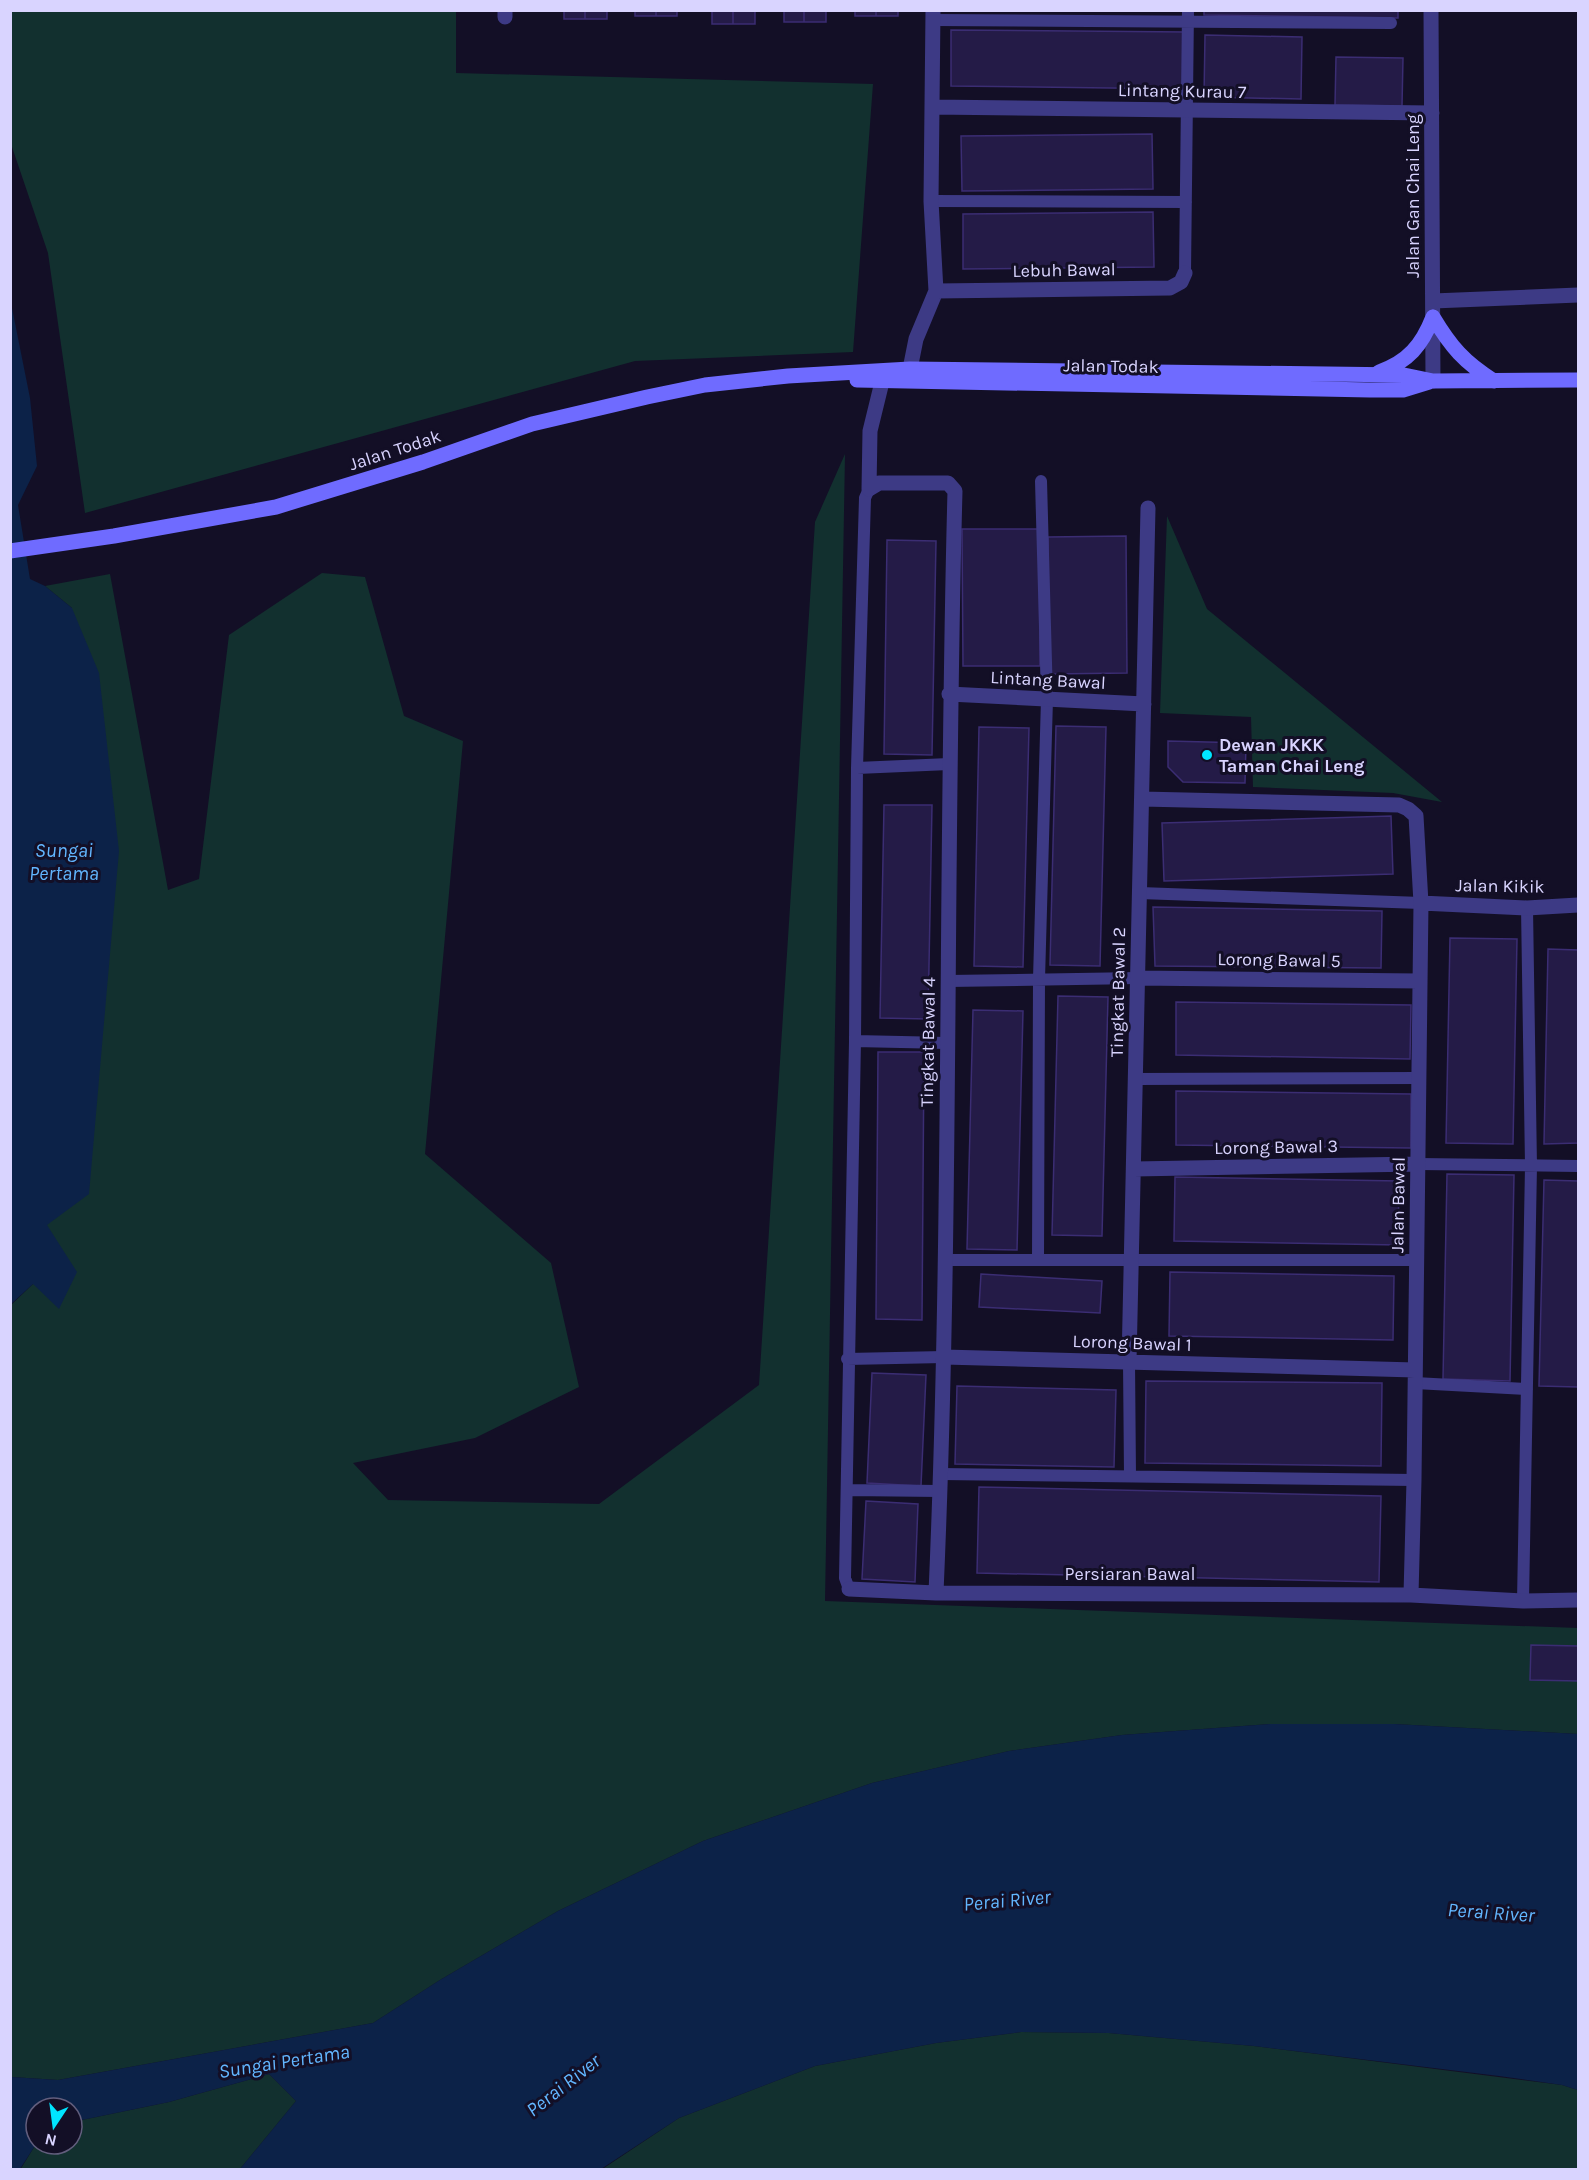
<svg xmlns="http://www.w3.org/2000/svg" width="1589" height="2180" font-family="Karla,sans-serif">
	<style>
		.green { fill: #12302f }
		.water { fill: #0c2248 }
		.building { fill: #241b47; stroke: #3b2d73; stroke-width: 1.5 }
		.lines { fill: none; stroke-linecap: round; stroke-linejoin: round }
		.service { stroke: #3d3a85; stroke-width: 12 }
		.minor { stroke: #3d3a85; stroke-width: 15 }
		.secondary { stroke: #6f6bff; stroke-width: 15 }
		.poi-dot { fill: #00e5ff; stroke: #130f26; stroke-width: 2 }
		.labels { text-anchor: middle; stroke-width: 6; stroke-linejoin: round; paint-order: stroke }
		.street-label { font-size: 18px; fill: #d9d4ff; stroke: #130f26 }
		.poi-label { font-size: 18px; font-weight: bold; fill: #d9d4ff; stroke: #130f26; text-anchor: start }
		.water-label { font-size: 20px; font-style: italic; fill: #62b6ff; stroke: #130f26 }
	</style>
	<rect width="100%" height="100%" fill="#130f26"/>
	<path class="green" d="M10,11H456V73L873,84L853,352L635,361L85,513L48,253L11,144Z
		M845,454L825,1601L1578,1628V1734L1394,1724H1270L1122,1735L1009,1751L872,1783L703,1841L558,1911L440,1980L373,2023L58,2080L11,2077V1305L33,1284L47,1225L72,608L45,586L110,574L168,890L199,879L229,635L322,573L365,577L404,716L463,741L425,1154L551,1263L579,1387L475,1438L353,1463L388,1500L599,1504L759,1385L815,522Z
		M1167,516L1207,609L1442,802L1393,793L1253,787L1251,717L1160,713Z
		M1021,2032L1109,2033L1254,2046L1562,2085L1578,2090V2169L601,2170L679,2118L815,2066L936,2043Z
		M269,2074L296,2101L240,2169L20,2170L36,2144H72V2122L169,2102Z"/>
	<path class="water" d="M10,298L30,398L37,466L18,505L30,579L45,586L72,608L99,673L119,851L89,1194L47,1225L77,1272L59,1309L33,1284L10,1305Z
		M1270,1724H1394L1578,1734V2090L1562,2085L1499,2076L1254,2046L1109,2033L1021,2032L936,2043L815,2066L679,2118L601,2169H240L296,2101L269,2074L169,2102L72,2122V2108H36V2144L20,2169H11V2077L58,2080L373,2023L440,1980L558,1911L703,1841L872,1783L1009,1751L1122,1735Z"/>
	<path class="building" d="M564,10H585V19H564Z
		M585,10H607V19H585Z
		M635,10H656V16H635Z
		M656,10H677V16H656Z
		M712,10H733V24H712Z
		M733,10H755V24H733Z
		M784,10H804V22H784Z
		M804,10H826V22H804Z
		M855,10H876V16H855Z
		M876,10H898V16H876Z
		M1204,10H1398V18L1204,15Z
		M951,30L1187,32L1186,89L951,86Z
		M1205,35L1302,37L1301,99L1204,97Z
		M1336,57L1403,58L1402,106L1335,105Z
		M1152,134L1153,189L962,191L961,136Z
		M1153,212L1154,267L963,269V214Z
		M962,529H1039L1040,666H963Z
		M1126,536L1127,673L1049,674L1048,537Z
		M887,540L936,541L932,755L884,754Z
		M1056,726L1106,727L1100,966L1050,965Z
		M979,727L1029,728L1023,967L974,966Z
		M1168,741L1246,743L1245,783L1183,782L1168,767Z
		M884,805H932L928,1019L880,1018Z
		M1391,816L1393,874L1164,881L1162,823Z
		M1153,907L1382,911L1381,968L1155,966Z
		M1450,938L1517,939L1513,1144L1446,1143Z
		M1548,949L1578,950V1143L1544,1144Z
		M1058,996L1108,997L1102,1236L1052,1235Z
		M1176,1002L1411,1005L1410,1059L1176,1055Z
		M973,1010L1023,1011L1017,1250L967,1249Z
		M878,1052H924L922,1320L876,1319Z
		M1176,1091L1411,1094V1148L1176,1145Z
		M1447,1174L1514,1175L1510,1381L1443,1379Z
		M1175,1177L1399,1181L1398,1245L1174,1241Z
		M1544,1180L1578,1181V1387L1539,1386Z
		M1170,1272L1394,1276L1393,1340L1169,1336Z
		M981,1274L1102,1281L1100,1313L979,1307Z
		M872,1373L926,1375L921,1486L867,1483Z
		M1146,1381L1382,1383L1381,1466L1145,1463Z
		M957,1386L1116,1390L1114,1467L955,1464Z
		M979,1487L1381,1496L1379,1582L977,1573Z
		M866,1501L918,1504L915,1582L862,1579Z
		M1531,1645L1578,1646V1681L1530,1680Z"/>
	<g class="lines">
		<path class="service" d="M933,20L1391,23
			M931,201L1186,202
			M1185,273L1188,10
			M857,768L949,764
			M1140,893L1421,903
			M948,981L1138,978
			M855,1041L947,1043
			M1136,1079L1417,1078
			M1418,1164L1578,1166
			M1038,1259L1039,979L1047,699L1041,481
			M945,1260H1416
			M847,1359L944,1357
			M1129,1362L1130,1476
			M1415,1383L1527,1389
			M941,1474L1414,1480
			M848,1490L940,1491
			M849,1589L845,1578L855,1041L857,768L865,498L869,489
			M1523,1601L1531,1166L1527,908"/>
		<path class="minor" d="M505,10V17
			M1431,10L1433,381
			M932,107L1432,113
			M936,291L1170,288L1181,282L1185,273
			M1433,301L1578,295
			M910,369L916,339L936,291L931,201L933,10
			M869,489L879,483H948L955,491C945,858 952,1226 936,1593
			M869,489L870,431L882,382
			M949,694L1144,704
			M1142,799L1399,805L1408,809L1416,816L1421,903L1414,1480L1411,1595
			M1421,903L1527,908L1578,905
			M1138,978L1419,981
			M1134,1169L1418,1164
			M944,1357L1415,1370
			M1129,1362L1148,508
			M849,1589L936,1593L1411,1595L1523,1601L1578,1600"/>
		<path class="secondary" d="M1433,317C1451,347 1464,362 1494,381
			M1379,372C1408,362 1422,345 1433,317
			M857,380L1370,390H1403L1429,382
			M10,551L114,536L276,507L423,462L532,424L647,397L705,385L788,376L910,369L1404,375L1433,381L1578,380"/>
	</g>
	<circle class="poi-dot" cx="1207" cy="755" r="6"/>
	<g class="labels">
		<g class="street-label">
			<text transform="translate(1182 91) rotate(1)" y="6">Lintang Kurau 7</text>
			<text transform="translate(1413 196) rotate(-90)" y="6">Jalan Gan Chai Leng</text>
			<text transform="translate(1064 270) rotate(-1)" y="6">Lebuh Bawal</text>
			<text transform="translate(1111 366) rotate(1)" y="6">Jalan Todak</text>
			<text transform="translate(395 450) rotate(-18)" y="6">Jalan Todak</text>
			<text transform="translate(1048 680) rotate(3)" y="6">Lintang Bawal</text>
			<text transform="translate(1500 886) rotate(1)" y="6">Jalan Kikik</text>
			<text transform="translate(1279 960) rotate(1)" y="6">Lorong Bawal 5</text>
			<text transform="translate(1118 992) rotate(-89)" y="6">Tingkat Bawal 2</text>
			<text transform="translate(928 1042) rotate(-89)" y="6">Tingkat Bawal 4</text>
			<text transform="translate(1276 1147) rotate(-1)" y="6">Lorong Bawal 3</text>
			<text transform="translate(1398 1205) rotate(-89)" y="6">Jalan Bawal</text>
			<text transform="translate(1132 1343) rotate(2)" y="6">Lorong Bawal 1</text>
			<text x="1130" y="1580">Persiaran Bawal</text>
		</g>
		<g class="poi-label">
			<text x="1219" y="751">Dewan JKKK<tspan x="1219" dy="21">Taman Chai Leng</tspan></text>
		</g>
		<g class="water-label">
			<text x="64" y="857">Sungai<tspan x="64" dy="23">Pertama</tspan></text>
			<text transform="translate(1007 1900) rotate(-5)" y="7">Perai River</text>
			<text transform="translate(1491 1912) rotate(4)" y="7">Perai River</text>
			<text transform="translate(284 2061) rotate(-9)" y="7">Sungai Pertama</text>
			<text transform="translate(563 2085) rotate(-38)" y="7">Perai River</text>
		</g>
	</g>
	<rect width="1589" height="2180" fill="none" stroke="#d9d4ff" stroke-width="24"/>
	<g transform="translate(54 2126) rotate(193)"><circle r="28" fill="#130f26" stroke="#625e7d" stroke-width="1.5"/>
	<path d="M0-4.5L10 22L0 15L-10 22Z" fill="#00e5ff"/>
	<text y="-9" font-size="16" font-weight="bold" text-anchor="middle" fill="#d9d4ff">N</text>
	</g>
</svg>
